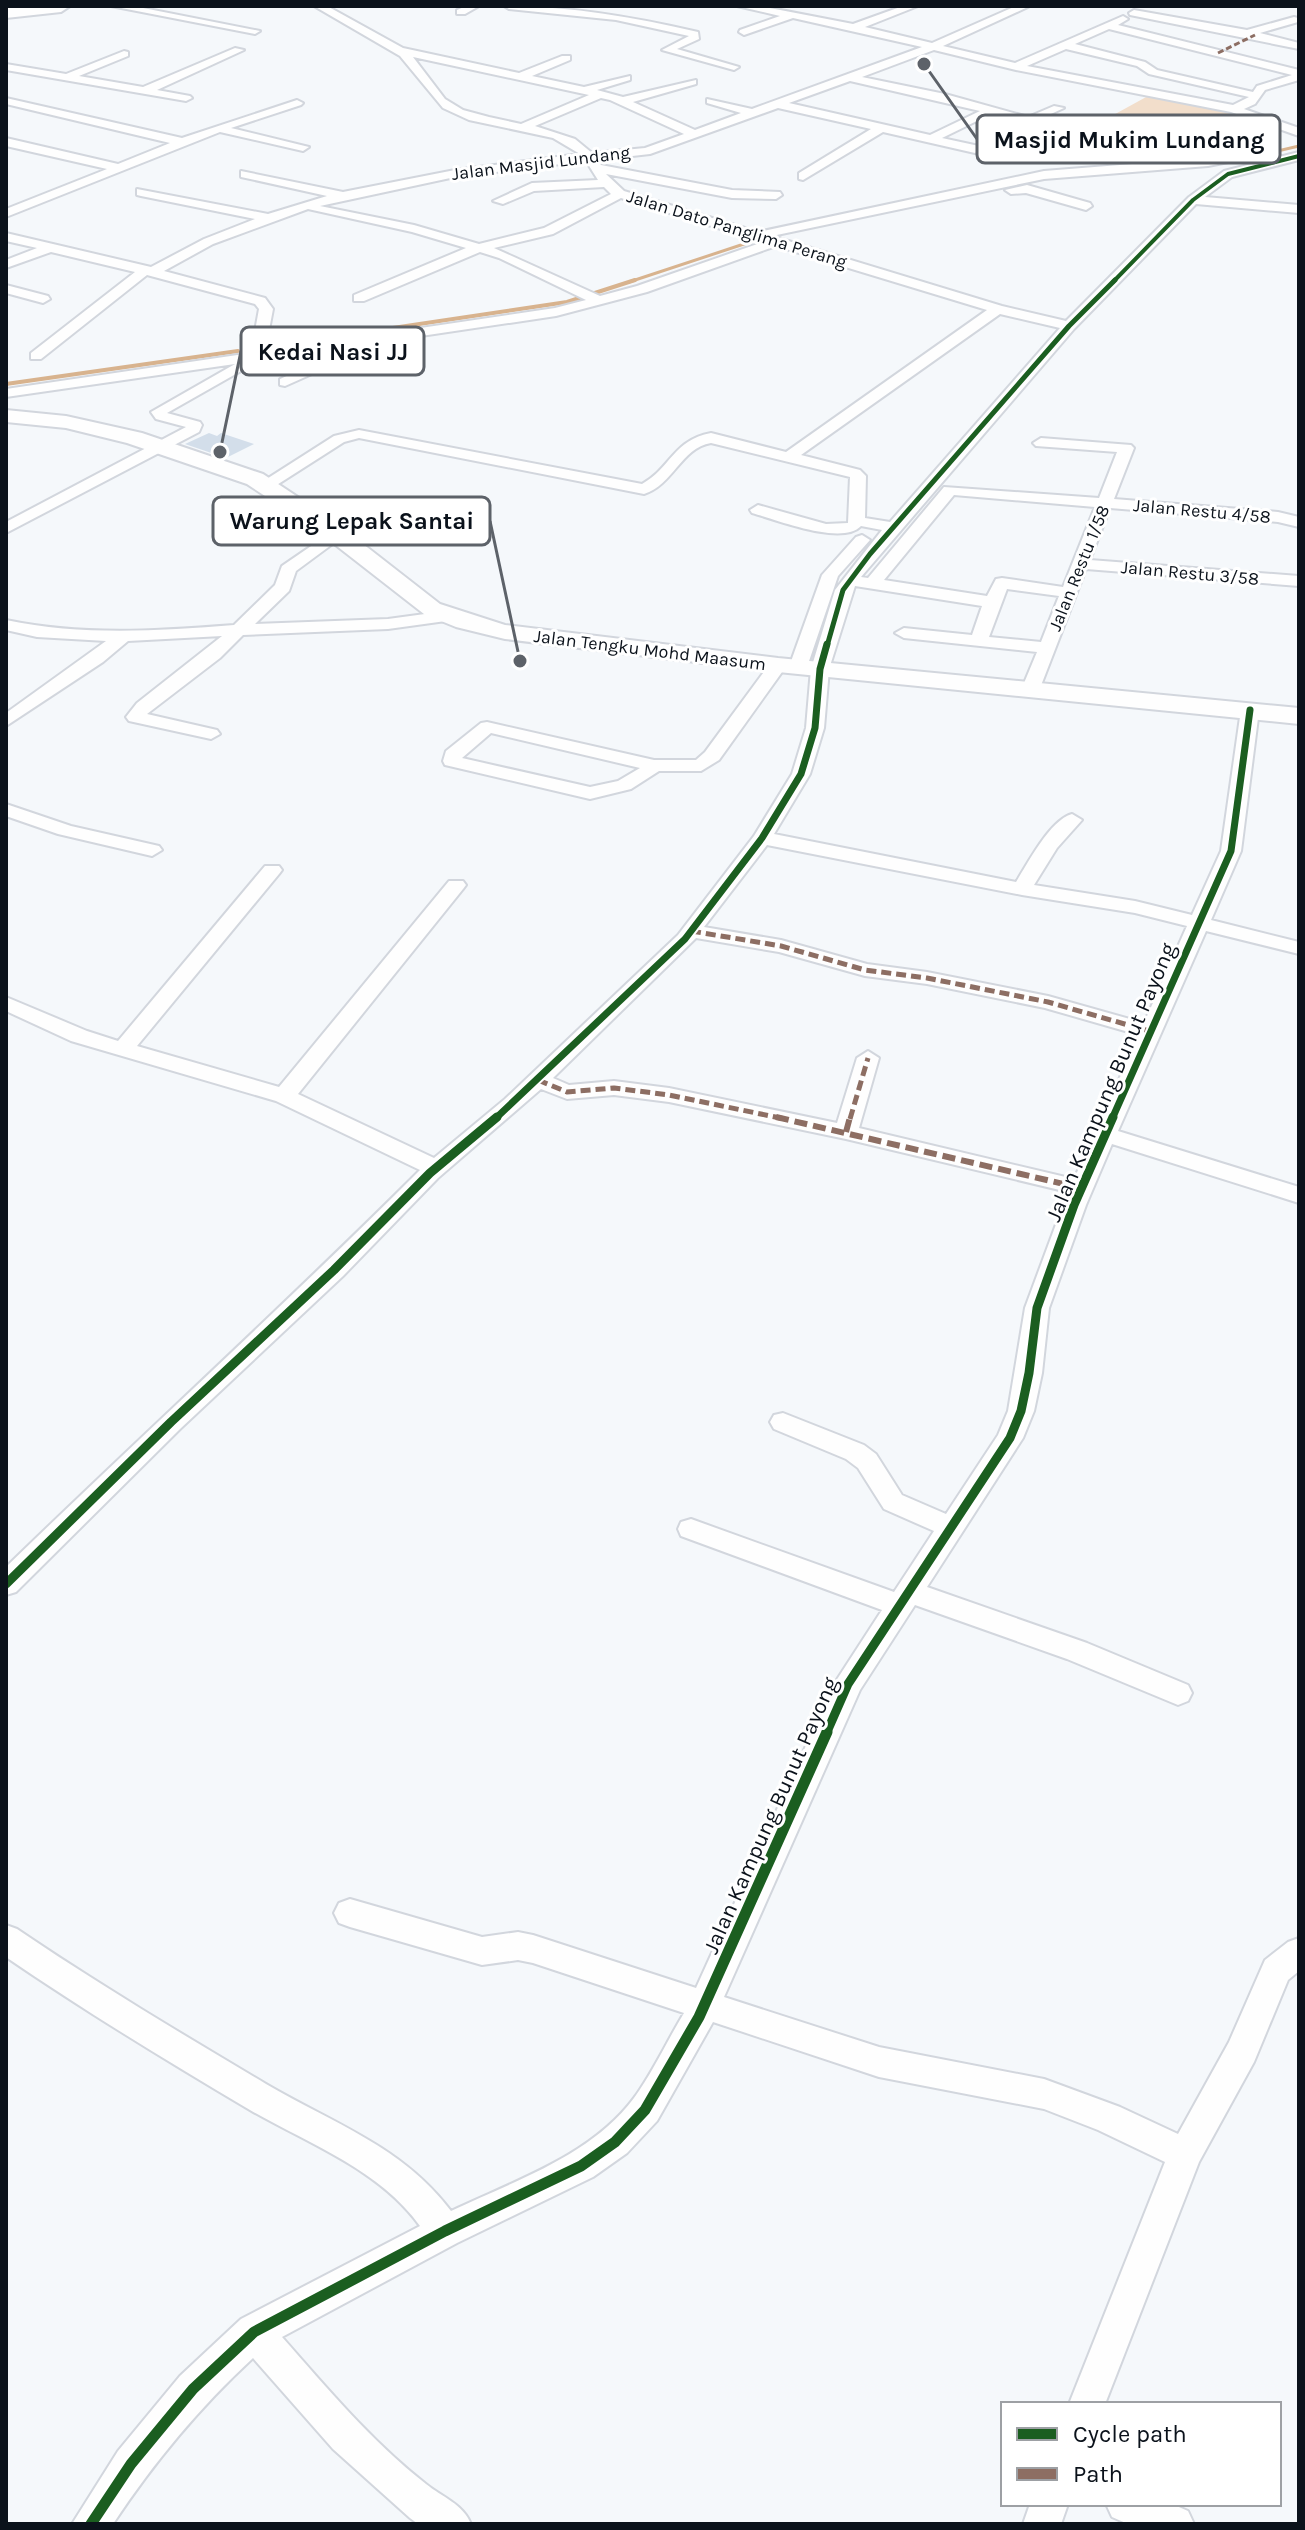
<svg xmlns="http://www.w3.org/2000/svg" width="1305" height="2530" font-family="Karla,sans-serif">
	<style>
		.green { fill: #f2decb }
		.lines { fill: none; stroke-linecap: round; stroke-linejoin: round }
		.stream-far1 { stroke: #d8b38e; stroke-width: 3 }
		.stream { stroke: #d8b38e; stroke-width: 4 }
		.building { fill: #d3deea }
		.street-casing { stroke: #d2d6dd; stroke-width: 4 }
		.secondary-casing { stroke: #d2d6dd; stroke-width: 4 }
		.highway-casing { stroke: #d2d6dd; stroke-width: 4 }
		.street { fill: #fefefe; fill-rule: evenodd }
		.secondary { fill: #fefefe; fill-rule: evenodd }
		.highway { fill: #fefefe; fill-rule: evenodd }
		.quiet-far2 { stroke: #8d6e63; stroke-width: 3; stroke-dasharray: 6 3; stroke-linecap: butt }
		.quiet-far1 { stroke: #8d6e63; stroke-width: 5; stroke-dasharray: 10 5; stroke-linecap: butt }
		.quiet { stroke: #8d6e63; stroke-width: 6; stroke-dasharray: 13 6; stroke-linecap: butt }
		.cycleway-far4-casing { stroke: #fff; stroke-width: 6 }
		.cycleway-far3-casing { stroke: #fff; stroke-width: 8 }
		.cycleway-far2-casing { stroke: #fff; stroke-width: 11 }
		.cycleway-far1-casing { stroke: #fff; stroke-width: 14 }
		.cycleway-casing { stroke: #fff; stroke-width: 16 }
		.cycleway-far4 { stroke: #1b5e20; stroke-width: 4 }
		.cycleway-far3 { stroke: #1b5e20; stroke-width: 5 }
		.cycleway-far2 { stroke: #1b5e20; stroke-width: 7 }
		.cycleway-far1 { stroke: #1b5e20; stroke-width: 9 }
		.cycleway { stroke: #1b5e20; stroke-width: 11 }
		.labels { text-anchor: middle; stroke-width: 6; stroke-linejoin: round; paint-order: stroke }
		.far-street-label { font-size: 18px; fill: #0b121b; stroke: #fff }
		.street-label { font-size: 22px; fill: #0b121b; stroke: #fff }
		.leader { fill: none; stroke: #5d6269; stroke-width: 3 }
		.callout-dot { fill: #5d6269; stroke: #fff; stroke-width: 3 }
		.callout { fill: #fff; stroke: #5d6269; stroke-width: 3 }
		.callout-label { font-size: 24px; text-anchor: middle; font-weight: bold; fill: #0b121b }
	</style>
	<rect width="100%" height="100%" fill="#f5f8fb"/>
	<path class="green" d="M1148,96L1234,111L1286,129L1228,152L1229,156L1201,159L1171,144L1133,134L1117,140L1086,130Z"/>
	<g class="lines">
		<path class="stream-far1" d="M1248,158L1299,146
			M629,282L747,243"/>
		<path class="stream" d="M265,347L567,302L635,280
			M6,384L238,351"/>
	</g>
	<path class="building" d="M209,433L217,436L221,433L254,444L226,458L185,444Z"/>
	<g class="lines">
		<defs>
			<path id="street" d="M111,6H133L260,31L255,34Z
				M314,6H327L403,48L519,73L562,56H570V60L532,76L584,87L630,76V80L597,90L623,97L696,80V84L633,102L695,130L741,113L707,103V99L752,109L922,47L793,18L744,35L739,32L740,30L780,16L737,6H760L853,24L903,6H918L865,27L932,43L1016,6H1030L943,46L1015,63L1123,16L1128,19L1118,25L1299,70V80L1265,90L1255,104L1244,109L1299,128V136L1231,112L1016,70L934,50L862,77L945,94L1028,117L1054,106L1064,108L1029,124L991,114L942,138L979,146L981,149L975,153L883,132L803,180L799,179V173L871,129L778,108L650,154L597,160L601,165L732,190L780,192L782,195L776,199L732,198L606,174L624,191L758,232L1044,171L1208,158L1254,151V157L1208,166L1044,179L772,236L1002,306L1066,321L1189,197L1224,171L1299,152V160L1232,177L1205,197L1299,205V213L1196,204L1074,329L861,577L868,578L944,487L1099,498L1117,452L1036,446L1033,443L1041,438L1131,445L1134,448L1114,499L1278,512L1299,517V527L1278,522L1110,508L1090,560L1299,576V586L1086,569L1040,688L1031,693L1022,688L1037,652L904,638L895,633L904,628L972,635L982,606L855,586L829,669L824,728L810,774L774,834L1016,882C1028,863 1050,820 1072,814L1082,820L1057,848L1034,885L1135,901L1192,915L1221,851L1241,710L1250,705L1259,710L1241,851L1211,920L1299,942V954L1206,931L1118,1131L1299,1187V1203L1112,1144L1086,1205L1049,1308L1042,1373L1034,1411L1023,1438L927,1587L1087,1643L1188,1685L1192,1693L1188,1701L1178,1705L1067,1659L915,1605L860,1690L724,1997L879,2047L1044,2079L1120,2107L1178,2134L1229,2042L1265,1960L1288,1942L1299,1938V1971L1288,1980L1254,2062L1199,2162L1105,2404H1069L1165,2162L1098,2130L1044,2109L879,2077L713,2022L657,2121L627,2153L593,2177L457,2243L282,2337C327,2388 371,2441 426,2484C442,2497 463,2504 471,2524H418L410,2518L333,2449L253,2358C199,2408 154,2462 113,2524H72L118,2451L180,2376L241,2319L420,2226C379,2169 309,2144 250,2110C167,2061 85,2011 6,1957V1925L17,1929C98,1984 182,2034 266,2084C334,2124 402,2146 451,2211C514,2181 591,2156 634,2098C653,2072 667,2041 684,2013L533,1963L518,1960L482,1965L350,1927L339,1923L334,1913L339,1903L350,1899L482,1937L518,1932L533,1935L696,1988L834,1684L882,1610L681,1536L678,1529L681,1522L691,1519L894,1592L934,1531L884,1509L858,1468L846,1459L774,1429L770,1422L774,1415L783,1413L864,1445L876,1454L902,1495L946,1514L998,1435L1008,1411L1025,1308L1068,1192L846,1139L669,1102L614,1095L567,1099L541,1089L438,1178L343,1276L180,1429L16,1592L6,1595V1567C143,1434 285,1305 420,1170L276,1101L71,1041L6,1011V997L87,1031L118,1041L265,866H279L282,870L279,874L137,1046L279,1087L449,881H463L466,885L463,889L298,1094L434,1158L505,1099L678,935L754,836L792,774L806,728L811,669L835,590L882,530L861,526C842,546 777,520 752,513L750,510L758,505L826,524L848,523L850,477L711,443C681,448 673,485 644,494L359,438L344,442L272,488H262V482L334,436L359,430L642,484C671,468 673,440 711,433L786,452L987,310L776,246L647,292L556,316L354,346L361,350L359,353L285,386L280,385V379L353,346L262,359L167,413L200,422L202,425L199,432L6,533V522L186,427L156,419L151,412L235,364L6,397V389L251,353L259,309L255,304L147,275L41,359H31V353L135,272L51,252L6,268V260L37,248L6,241V233L151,267L204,239L255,219L141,196L137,195V189L268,214L327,196L241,177V171L343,192L455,170L580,154L553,138L469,120L443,108L400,56ZM1109,29L1292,75L1257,86L1253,92L1157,70L1145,62L1075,44ZM1066,49L1137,66L1149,74L1249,97L1233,105L1027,66ZM413,57L589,95L521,124L489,117L463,110L445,99ZM850,81L980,111L930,135L789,103ZM601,98L610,100L684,134L645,148L592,153L575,139L535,126ZM586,161L598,180L532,183L493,201L503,204L534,191L604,187L611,194L544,228L479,244L414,225L320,206L455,177ZM621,198L763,242L637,286L600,296L494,248L553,234ZM308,209L412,232L466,248L354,295V301H364L480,252L499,258L586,300L555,308L265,351L273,309L265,298L164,271L213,244ZM1000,314L1060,328L890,522L865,518L866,476L860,470L801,455ZM954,495L1095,507L1063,587L1002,578L996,579L987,596L884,580ZM1007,589L1059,596L1041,642L989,637ZM767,845L1022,895L1135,913L1187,926L1144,1023L1048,996L927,972L867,964L781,940L704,927ZM696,938L779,952L865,976L927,984L1045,1008L1139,1035L1074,1179L859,1128L879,1058L868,1051L857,1058L837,1123L669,1088L614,1081L569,1085L553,1078Z
				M466,6H479L465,14H457V10Z
				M504,6C570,6 634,17 698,32L699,39L677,49L739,67L734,70L662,50L689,36L616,20L509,9Z
				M1134,10L1247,30L1294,17L1298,18V22L1260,33L1299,43V49L1130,15L1129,13Z
				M235,48L244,50L157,90L190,96L192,98L186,101L6,70V64L66,74L124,51L128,52V56L79,76L143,87Z
				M6,98L182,138L297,100L303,103L301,105L231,128L309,147L303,151L220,132L6,217V209L107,169L6,146V138L118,164L170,143L6,104Z
				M1027,185L1090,203L1092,206L1086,210L1026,193L1011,194L1005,190Z
				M6,285L48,296L50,299L43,303L6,293Z
				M336,529L342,531V537L296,571L289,591L255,624L388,619L447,611L453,612L455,616L453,620L388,629L243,635L220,658L147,714L217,730L220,734L211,739L129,721L126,717L137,703L222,636L128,641L103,662L6,726V713L106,641L37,637L6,630V620C82,636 157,631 234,625L275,585L282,566Z
				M862,535L870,540L838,576L807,667L798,672L792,671L789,667L822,575L856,537Z
				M778,660L787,665L719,760L701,771H659L631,789L590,799L445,765L443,761L446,751L481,723L487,722L654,760H696L705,752L772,661ZM491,733L640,768L618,781L590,787L462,758Z
				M6,804L71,826L159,846L162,850L152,856L58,834L6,816Z
				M1030,2504H1068L1061,2524H1023Z
				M1106,2504H1172L1188,2511L1194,2524H1128L1112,2517Z"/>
			<path id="secondary" d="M6,410L66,416L142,433L263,474L331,519L440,604L505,625L778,658L1299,708V724L778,672L505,639L456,627L424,614L315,529L247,484L127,443L66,428L6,422Z"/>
			<path id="highway" d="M6,6H70L61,12L6,18Z"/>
		</defs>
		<use href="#street" class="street-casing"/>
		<use href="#secondary" class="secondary-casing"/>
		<use href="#highway" class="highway-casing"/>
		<use href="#street" class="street"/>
		<use href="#secondary" class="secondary"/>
		<use href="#highway" class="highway"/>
		<path class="quiet-far2" d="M1218,53L1255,35"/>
		<path class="quiet-far1" d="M691,931L781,946L865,970L927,978L1048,1002L1149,1031
			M538,1080L567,1092L614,1088L669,1095L785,1119
			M850,1119L868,1058"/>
		<path class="quiet" d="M776,1117L1081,1188
			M846,1132L850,1117"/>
		<defs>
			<path id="cycleway-far4" d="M1113,282L1193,200L1228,174L1299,156"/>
			<path id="cycleway-far3" d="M827,646L843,590L870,554L1069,326L1115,280"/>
			<path id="cycleway-far2" d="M495,1119L685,939L762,838L801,774L815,728L820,669L827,644
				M1112,1119L1231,851L1250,710"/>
			<path id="cycleway-far1" d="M6,1584L171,1422L334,1270L430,1173L497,1117
				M826,1734L848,1684L1010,1438L1021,1411L1029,1373L1037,1308L1074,1205L1113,1117"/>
			<path id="cycleway" d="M91,2524L131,2464L193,2389L254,2332L445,2231L581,2166L615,2142L645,2110L699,2017L827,1732"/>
		</defs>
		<use href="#cycleway-far4" class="cycleway-far4-casing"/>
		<use href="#cycleway-far3" class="cycleway-far3-casing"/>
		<use href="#cycleway-far2" class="cycleway-far2-casing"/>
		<use href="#cycleway-far1" class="cycleway-far1-casing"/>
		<use href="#cycleway" class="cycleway-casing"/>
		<use href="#cycleway-far4" class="cycleway-far4"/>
		<use href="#cycleway-far3" class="cycleway-far3"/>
		<use href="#cycleway-far2" class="cycleway-far2"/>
		<use href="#cycleway-far1" class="cycleway-far1"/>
		<use href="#cycleway" class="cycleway"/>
	</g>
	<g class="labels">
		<g class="far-street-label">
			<text transform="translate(541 163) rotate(-7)" y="6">Jalan Masjid Lundang</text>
			<text transform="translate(737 229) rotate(17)" y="6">Jalan Dato Panglima Perang</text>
			<text transform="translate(1202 511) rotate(5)" y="6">Jalan Restu 4/58</text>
			<text transform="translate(1079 568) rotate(-68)" y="6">Jalan Restu 1/58</text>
			<text transform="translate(1190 573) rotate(5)" y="6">Jalan Restu 3/58</text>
			<text transform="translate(650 650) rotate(7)" y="6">Jalan Tengku Mohd Maasum</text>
		</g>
		<g class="street-label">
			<text transform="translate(1110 1082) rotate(-67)" y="8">Jalan Kampung Bunut Payong</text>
			<text transform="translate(770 1815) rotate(-66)" y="8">Jalan Kampung Bunut Payong</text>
		</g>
	</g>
	<path class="leader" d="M924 64L977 139M220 452L241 351M520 661L490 521"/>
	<g class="callout-dot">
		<circle cx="924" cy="64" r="8"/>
		<circle cx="220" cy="452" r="8"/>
		<circle cx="520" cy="661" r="8"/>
	</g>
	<g class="callout">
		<rect x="977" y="115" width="303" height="48" rx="8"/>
		<rect x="241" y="327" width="183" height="48" rx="8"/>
		<rect x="213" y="497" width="277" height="48" rx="8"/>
	</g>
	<g class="callout-label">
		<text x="1129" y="148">Masjid Mukim Lundang</text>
		<text x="333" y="360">Kedai Nasi JJ</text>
		<text x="352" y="529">Warung Lepak Santai</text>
	</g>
	<rect width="1305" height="2530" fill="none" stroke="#0b121b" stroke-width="16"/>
	<rect x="1001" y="2402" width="280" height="104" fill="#ffffff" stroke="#9da0a4" stroke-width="2"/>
	<rect x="1017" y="2428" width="40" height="12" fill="#1b5e20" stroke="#9da0a4" stroke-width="2"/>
	<text x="1073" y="2442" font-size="24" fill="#0b121b">Cycle path</text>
	<rect x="1017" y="2468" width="40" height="12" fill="#8d6e63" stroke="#9da0a4" stroke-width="2"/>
	<text x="1073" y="2482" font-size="24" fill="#0b121b">Path</text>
</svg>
